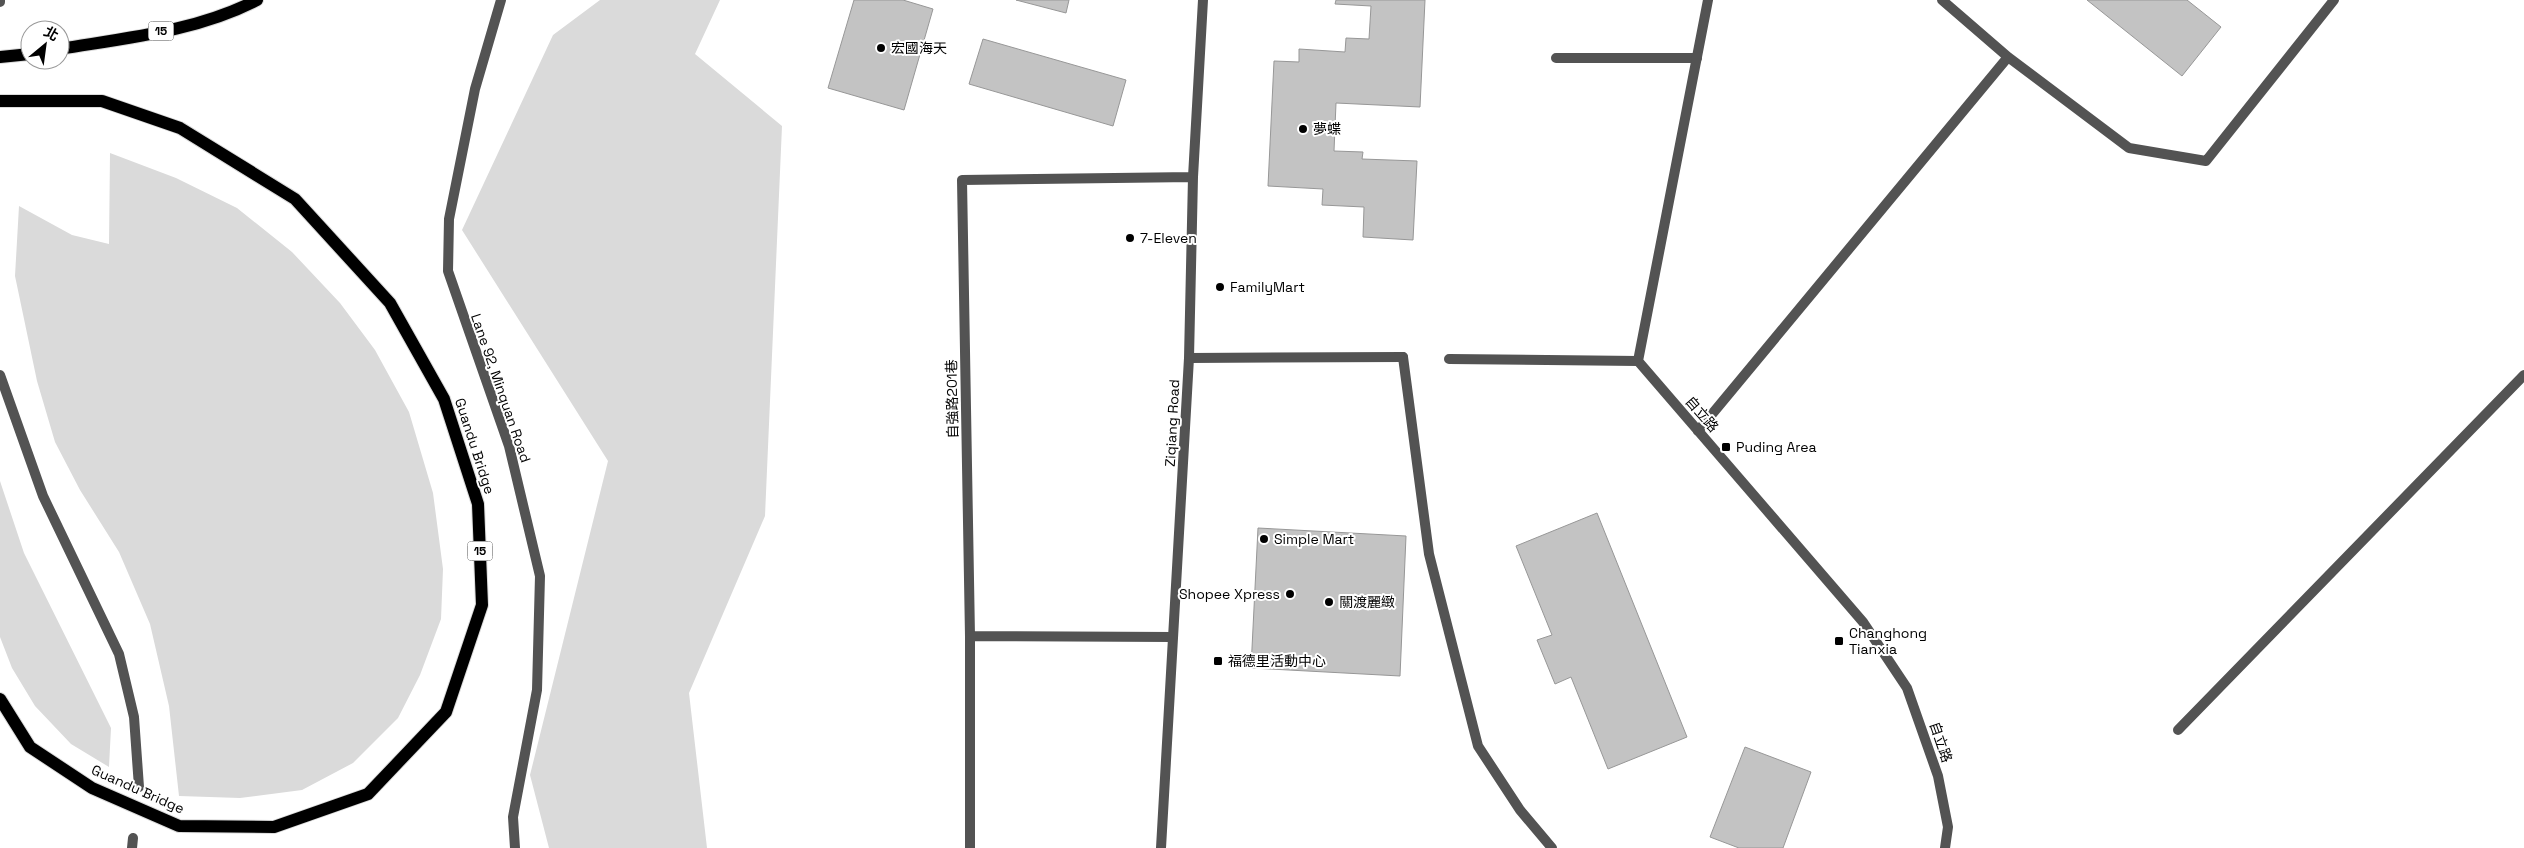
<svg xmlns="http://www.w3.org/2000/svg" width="2524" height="848" font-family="'Space Grotesk','Noto Sans TC',sans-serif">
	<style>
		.green { fill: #dadada }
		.building { fill: #c3c3c3; stroke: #979797 }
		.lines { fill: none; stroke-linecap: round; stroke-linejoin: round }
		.primary-casing { stroke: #dbdbdb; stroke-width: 14 }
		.service { stroke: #535353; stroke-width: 10 }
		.minor { stroke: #535353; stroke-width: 10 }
		.primary { stroke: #000; stroke-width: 12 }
		.poi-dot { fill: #000; stroke: #fff; stroke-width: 2 }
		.labels { text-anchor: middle; stroke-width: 4; stroke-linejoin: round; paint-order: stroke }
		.shield { fill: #fff; stroke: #4c4c4c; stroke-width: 1 }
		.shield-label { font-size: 12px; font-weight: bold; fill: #000 }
		.poi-label { font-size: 14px; fill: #000; stroke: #fff; text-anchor: start }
		.street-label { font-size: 14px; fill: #000; stroke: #fff }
	</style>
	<rect width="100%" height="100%" fill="#fff"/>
	<path class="green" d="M600,0H720L695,54L782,126L765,516L689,693L707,848H549L530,775L608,461L462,230L553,35Z
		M110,153L176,178L237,208L292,252L340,303L375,350L409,412L433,493L443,569L441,619L420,675L398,718L353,763L302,790L240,798L179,796L169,706L150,624L119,552L80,490L55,442L37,381L15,276L19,206L72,235L109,244Z
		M0,481L24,553L111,728L109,767L71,744L35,706L12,668L0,637Z"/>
	<path class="building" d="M854,0H903L933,9L904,110L828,88Z
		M1016,0H1069L1066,13Z
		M1336,0H1425L1420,107L1336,103L1334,151L1363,152L1362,159L1417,161L1413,240L1363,237L1364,207L1322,205L1323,189L1268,186L1274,61L1299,62V49L1345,52L1346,38L1369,39L1371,6L1335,4Z
		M2087,0H2187L2221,27L2182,76Z
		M983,39L1126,80L1113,126L969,84Z
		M1597,513L1687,737L1608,769L1571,677L1555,684L1537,640L1552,635L1516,546Z
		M1258,528L1406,536L1400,676L1251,668Z
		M1745,747L1811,772L1783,848H1739L1710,837Z"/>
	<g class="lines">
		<defs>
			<path id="primary" d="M60,49C126,38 198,31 257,0
				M0,57L30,54
				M0,101H102L180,128L295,199L390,303L444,399L478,504L482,605L446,712L368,794L274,827L179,826L92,788L30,747L0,699"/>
		</defs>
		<use href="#primary" class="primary-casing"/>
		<path class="service" d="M1942,0L2008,57L2129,148L2206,161L2334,0
			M0,2V0
			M1556,58H1697
			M1403,357L1429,554L1478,746L1520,810L1552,848
			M0,375L43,496L119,654L134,717L139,787
			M1698,431L2008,57
			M2178,730L2524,375
			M132,848L133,838"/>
		<path class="minor" d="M501,0L475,89L449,219L448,271L509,446L540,576L537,690L513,817L515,848
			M1708,0L1638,361L1863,622L1907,688L1938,776L1948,827L1945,848
			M1189,358L1403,357
			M1449,359L1638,361
			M970,636L1173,637
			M970,848V636L962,180L1193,177
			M1161,848L1189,358L1193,177L1203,0"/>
		<use href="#primary" class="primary"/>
	</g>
	<g class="poi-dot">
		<circle cx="881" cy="48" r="5"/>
		<circle cx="1303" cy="129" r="5"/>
		<circle cx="1130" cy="238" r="5"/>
		<circle cx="1220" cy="287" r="5"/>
		<rect x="1721" y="442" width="10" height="10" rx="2.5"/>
		<circle cx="1264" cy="539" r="5"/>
		<circle cx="1290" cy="594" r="5"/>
		<circle cx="1329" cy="602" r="5"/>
		<rect x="1834" y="636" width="10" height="10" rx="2.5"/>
		<rect x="1213" y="656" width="10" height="10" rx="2.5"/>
	</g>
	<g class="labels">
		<g class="shield">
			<rect x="148.5" y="21.5" width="25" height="19" rx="4"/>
			<rect x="467.5" y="541.5" width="25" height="19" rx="4"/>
		</g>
		<g class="shield-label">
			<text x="161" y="35">15</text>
			<text x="480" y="555">15</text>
		</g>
		<g class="poi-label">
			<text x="891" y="53">宏國海天</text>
			<text x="1313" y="134">夢蝶</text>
			<text x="1140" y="243">7-Eleven</text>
			<text x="1230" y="292">FamilyMart</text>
			<text x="1736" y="452">Puding Area</text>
			<text x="1274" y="544">Simple Mart</text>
			<text x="1280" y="599" text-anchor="end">Shopee Xpress</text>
			<text x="1339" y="607">關渡麗緻</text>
			<text x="1849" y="638">Changhong<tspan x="1849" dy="16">Tianxia</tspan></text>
			<text x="1228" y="666">福德里活動中心</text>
		</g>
		<g class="street-label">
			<text transform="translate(501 388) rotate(71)" y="5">Lane 92, Minquan Road</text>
			<text transform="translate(952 399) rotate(-91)" y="5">自強路201巷</text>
			<text transform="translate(1702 414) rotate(49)" y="5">自立路</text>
			<text transform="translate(1172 423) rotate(-87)" y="5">Ziqiang Road</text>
			<text transform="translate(475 446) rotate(72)" y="5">Guandu Bridge</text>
			<text transform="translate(1941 742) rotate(71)" y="5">自立路</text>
			<text transform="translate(138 789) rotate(24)" y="5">Guandu Bridge</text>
		</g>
	</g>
	<g transform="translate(45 45) rotate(29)"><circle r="24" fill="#ffffff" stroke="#999999"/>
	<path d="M0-4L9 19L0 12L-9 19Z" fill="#000000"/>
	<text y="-8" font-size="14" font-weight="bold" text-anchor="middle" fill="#000000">北</text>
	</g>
</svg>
